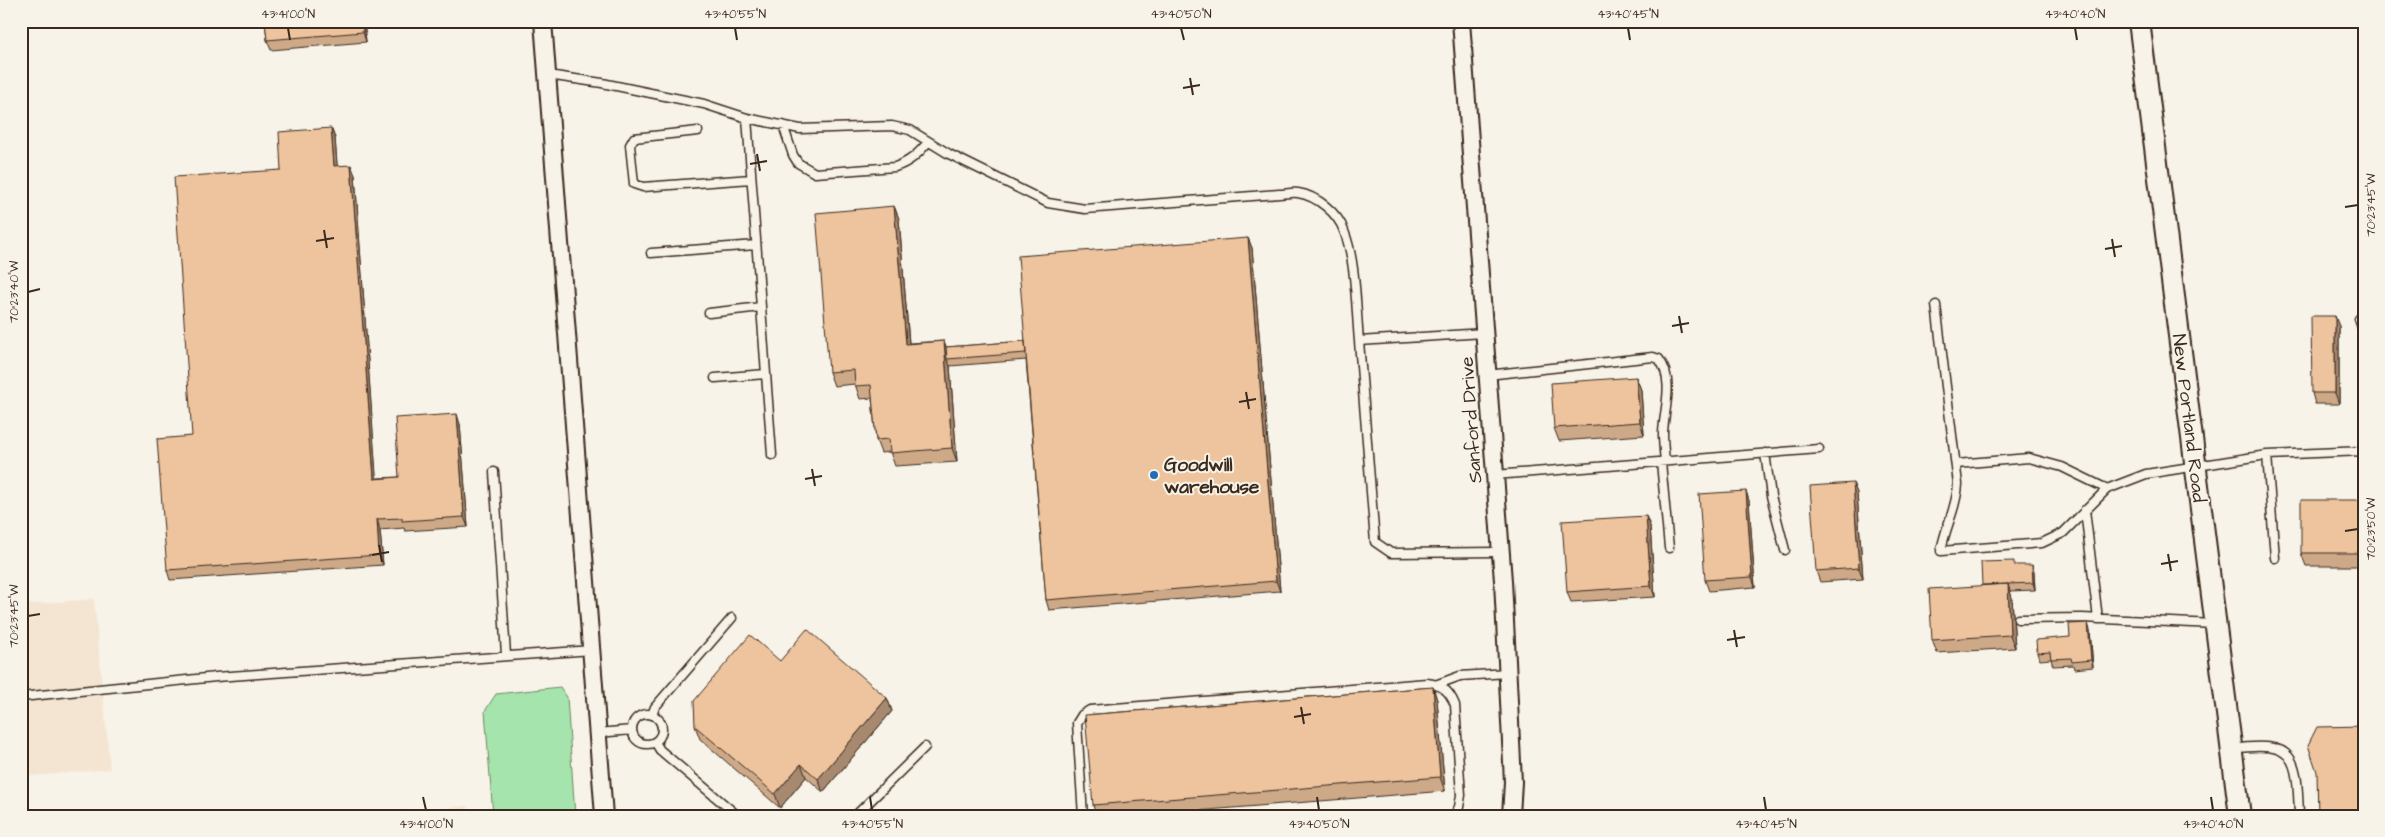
<svg xmlns="http://www.w3.org/2000/svg" width="2385" height="837" font-family="'Architects Daughter',sans-serif">
	<style>
		.built { fill: #f4e5d2 }
		.green { fill: #a5e4ac; stroke: #708765 }
		.lines { fill: none; stroke-linecap: round; stroke-linejoin: round }
		.service-casing { stroke: #3b2a1e; stroke-width: 11 }
		.minor-casing { stroke: #3b2a1e; stroke-width: 20 }
		.tertiary-casing { stroke: #3b2a1e; stroke-width: 24 }
		.service { stroke: #f7f3e8; stroke-width: 8 }
		.minor { stroke: #f7f3e8; stroke-width: 16 }
		.tertiary { stroke: #f7f3e8; stroke-width: 20 }
		.wall { fill: #cda988; stroke: #3b2a1e }
		.shaded-wall { fill: #a7896f; stroke: #3b2a1e }
		.building { fill: #eec49e; stroke: #3b2a1e }
		.ticks { fill: none; stroke: #3b2a1e; stroke-width: 2 }
		.poi-dot { fill: #1f6fb2; stroke: #f7f3e8; stroke-width: 2 }
		.labels { text-anchor: middle; stroke-width: 4; stroke-linejoin: round; paint-order: stroke }
		.street-label { font-size: 19px; fill: #3b2a1e; stroke: #f7f3e8 }
		.poi-label { font-size: 19px; font-weight: bold; fill: #3b2a1e; stroke: #f7f3e8; text-anchor: start }
		.neatline { fill: none; stroke: #3b2a1e; stroke-width: 2 }
		.ticks-label { font-size: 12px; text-anchor: middle; fill: #3b2a1e }
	</style>
	<rect width="100%" height="100%" fill="#f7f3e8"/>
	<filter id="ink" filterUnits="userSpaceOnUse"><feTurbulence type="fractalNoise" baseFrequency=".02" numOctaves="2"/><feDisplacementMap in="SourceGraphic" scale="10" xChannelSelector="R" yChannelSelector="G"/><feConvolveMatrix kernelMatrix="1 2 1 2 8 2 1 2 1" color-interpolation-filters="sRGB"/></filter>
	<g filter="url(#ink)">
		<path class="built" d="M94,599L110,769L21,777V605Z
			M468,806L469,816H328Z"/>
		<path class="green" d="M560,687L567,697L575,816H493L485,711L496,694Z"/>
		<g class="lines">
			<defs>
				<path id="service" d="M548,75L602,83L704,104L747,118L800,129L892,126L910,130L949,154L1048,203L1085,209L1279,194C1285,194 1292,192 1298,193C1317,196 1338,213 1344,231C1356,260 1356,309 1359,341
					M747,118L772,455
					M783,125L793,155L798,163L815,173L895,167C910,162 918,154 928,142
					M698,131L634,138L630,145L634,184L643,187L751,179
					M651,253L756,245
					M1936,305L1958,484C1957,508 1945,527 1941,551L2042,543L2063,533L2107,489L2146,474L2267,455L2364,451
					M709,313L761,307
					M2359,319L2364,333
					M1484,333L1359,341L1375,542L1391,553L1500,552
					M1487,375L1653,357L1659,359C1675,381 1664,409 1663,433C1663,443 1664,452 1665,461
					M715,378L766,374
					M1765,453L1771,496L1785,550
					M2267,455L2275,558
					M1661,462L1669,548
					M1956,464L2029,458L2062,467L2107,489
					M494,472L506,655
					M1495,475L1819,449
					M2085,510L2098,619
					M2018,619L2082,618L2215,624
					M1438,684L1460,676L1508,673
					M21,697L216,677L592,650
					M632 729a15 15 0 1 1 30 0a15 15 0 1 1-30 0Z
					M652,715L655,707L732,618
					M598,733L632,730
					M655,742L660,750L738,816
					M2232,749C2296,740 2297,756 2299,816
					M855,816L925,747
					M1083,816L1077,723L1082,715L1090,710L1427,683C1442,685 1449,690 1455,705L1461,795L1459,807L1454,816"/>
				<path id="minor" d="M543,21L604,816
					M1461,21L1503,581L1513,782L1511,816"/>
				<path id="tertiary" d="M2139,21L2240,816"/>
			</defs>
			<use href="#service" class="service-casing"/>
			<use href="#minor" class="minor-casing"/>
			<use href="#tertiary" class="tertiary-casing"/>
			<use href="#service" class="service"/>
			<use href="#minor" class="minor"/>
			<use href="#tertiary" class="tertiary"/>
		</g>
		<path class="wall" d="M265,21H364L366,42L271,50L267,40Z
			M331,128L335,138L337,166L355,175L376,478L399,477L460,424L468,527L405,531L404,528L380,530L383,565L170,580L167,570L192,436L281,170Z
			M894,206L899,219L909,343L944,341L946,347L1025,341L1248,238L1252,248L1280,591L1049,610L1046,600L1026,360L950,366L957,462L895,466L890,452L881,453L876,440L872,398L860,399L855,384L834,386L829,372Z
			M2339,326V404H2315L2312,393Z
			M1636,377L1641,390L1644,435L1559,441L1554,428Z
			M1853,483L1857,493L1863,579L1820,582L1816,571Z
			M1746,491L1749,501L1755,587L1709,591L1705,580Z
			M2364,500V566H2306L2301,553Z
			M1646,516L1650,526L1655,597L1571,602L1567,592Z
			M2034,572L2035,590L2010,591L2012,598L2015,648L1937,653L1932,640L1982,586V585Z
			M2090,630L2093,667L2074,669L2073,665L2053,666L2051,659L2040,660L2037,653L2070,637Z
			M780,661L887,698L892,711L823,792L806,777L780,808L700,739L695,726Z
			M1433,687L1437,700L1445,791L1133,816H1096L1093,805Z"/>
		<path class="shaded-wall" d="M362,21H364L366,42L363,32Z
			M331,128L335,138L338,176L334,166Z
			M351,165L355,175L377,489L374,479Z
			M894,206L899,219L910,357L906,344Z
			M1248,238L1252,248L1280,591L1276,581Z
			M2335,316L2339,326V404L2335,393Z
			M944,341L949,354L947,359L950,366L957,462L952,448Z
			M1636,377L1641,390L1644,435L1640,422Z
			M457,414L460,424L468,527L464,517Z
			M1853,483L1857,493L1863,579L1859,568Z
			M1746,491L1749,501L1755,587L1752,577Z
			M1646,516L1650,526L1655,597L1651,586Z
			M377,519L380,530L383,565L379,555Z
			M2032,565L2034,572L2035,590L2033,583Z
			M2008,584L2012,598L2015,648L2010,635Z
			M2088,623L2090,630L2093,667L2091,660Z
			M1433,687L1437,700L1445,791L1440,777Z
			M887,698L892,711L823,792L818,779Z
			M801,764L806,777L780,808L775,794Z"/>
		<path class="building" d="M265,21H362L363,32L267,40Z
			M331,128L334,166L351,165L374,479L399,477L395,418L457,414L464,517L402,521V518L377,519L379,555L167,570L157,439L192,436L174,177L281,170L279,132Z
			M894,206L906,344L944,341L952,448L890,453L889,439L876,440L871,385L855,386L854,370L829,372L816,213Z
			M1248,238L1276,581L1046,600L1018,256Z
			M2311,316H2335V393H2312Z
			M1025,341L1026,353L947,359L946,347Z
			M1636,377L1640,422L1554,428L1551,383Z
			M1853,483L1859,568L1816,571L1810,486Z
			M1746,491L1752,577L1705,580L1699,494Z
			M2301,500H2364V553H2301Z
			M1646,516L1651,586L1567,592L1562,521Z
			M2014,561V565H2032L2033,583L1982,585L1981,562Z
			M2008,584L2010,635L1932,640L1929,589Z
			M2088,623L2091,660L2072,662L2071,658L2051,659L2050,652L2037,653L2036,640L2070,637L2069,624Z
			M807,629L887,698L818,779L801,764L775,794L695,726L694,701L750,635L780,661Z
			M1433,687L1440,777L1093,805L1085,715Z
			M2364,726V816H2318L2317,772L2308,745L2317,727Z"/>
	</g>
	<path class="ticks" d="M288,28L290,40M735,28L737,40M1181,28L1184,40M1628,28L1630,40M2075,28L2077,40M1190,78L1193,95M1183,88L1200,85M757,154L760,171M750,164L767,161M2345,207L2358,205M324,230L327,248M2112,239L2115,257M316,241L334,238M2105,249L2122,246M28,292L40,289M1679,316L1682,333M1672,326L1689,323M1246,392L1249,409M1239,402L1256,399M812,469L815,486M805,479L822,476M2345,531L2358,529M379,545L382,562M2168,554L2171,571M372,555L389,552M2161,564L2178,561M28,616L40,614M1734,630L1737,647M1727,640L1745,637M1301,707L1304,724M1294,717L1311,714M423,797L426,810M870,797L872,810M1317,797L1319,810M1764,797L1766,810M2211,797L2213,810"/>
	<circle class="poi-dot" cx="1154" cy="475" r="5"/>
	<g class="labels">
		<g class="street-label">
			<text transform="translate(2190 418) rotate(83)" y="7">New Portland Road</text>
			<text transform="translate(1470 420) rotate(-94)" y="7">Sanford Drive</text>
		</g>
		<g class="poi-label">
			<text x="1164" y="471">Goodwill<tspan x="1164" dy="22">warehouse</tspan></text>
		</g>
	</g>
	<rect width="2385" height="837" fill="none" stroke="#f7f3e8" stroke-width="55"/>
	<rect x="28" y="28" width="2330" height="782" class="neatline"/>
	<g class="ticks-label">
		<text x="288" y="18">43°41'00"N</text>
		<text x="735" y="18">43°40'55"N</text>
		<text x="1181" y="18">43°40'50"N</text>
		<text x="1628" y="18">43°40'45"N</text>
		<text x="2075" y="18">43°40'40"N</text>
		<text transform="translate(2371 205) rotate(-90)" y="4">70°23'45"W</text>
		<text transform="translate(14 292) rotate(-90)" y="4">70°23'40"W</text>
		<text transform="translate(2371 529) rotate(-90)" y="4">70°23'50"W</text>
		<text transform="translate(14 616) rotate(-90)" y="4">70°23'45"W</text>
		<text x="426" y="828">43°41'00"N</text>
		<text x="872" y="828">43°40'55"N</text>
		<text x="1319" y="828">43°40'50"N</text>
		<text x="1766" y="828">43°40'45"N</text>
		<text x="2213" y="828">43°40'40"N</text>
	</g>
</svg>
